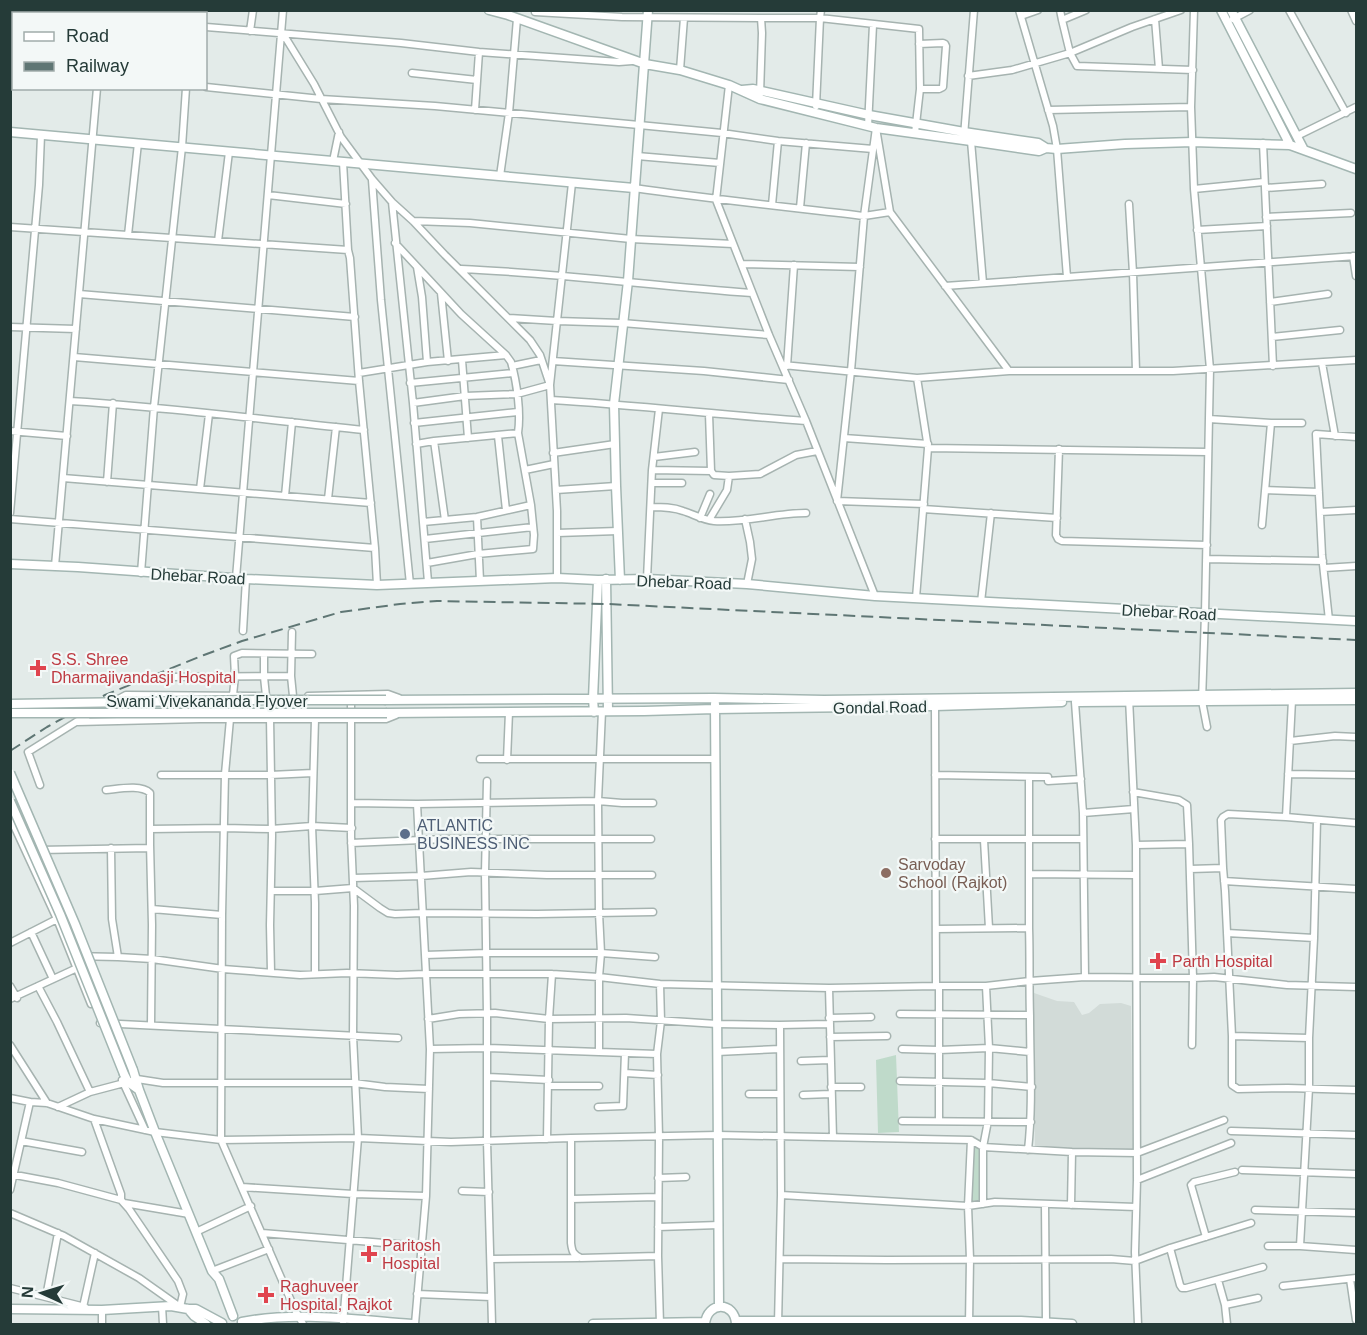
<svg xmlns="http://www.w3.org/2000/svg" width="1367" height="1335" font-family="Helvetica,sans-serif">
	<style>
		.built { fill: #d2dbd8 }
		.green { fill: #bfdaca }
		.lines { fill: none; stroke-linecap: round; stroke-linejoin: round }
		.street-casing { stroke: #a6b3b0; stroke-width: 9 }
		.secondary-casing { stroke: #a3b6b2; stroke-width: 11 }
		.street { stroke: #fff; stroke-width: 6 }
		.secondary { stroke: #fff; stroke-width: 8 }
		.rail { stroke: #5f7674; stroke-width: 2; stroke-dasharray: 12 6; stroke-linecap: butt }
		.secondary-bridge-casing { stroke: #a3b6b2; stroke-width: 11; stroke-linecap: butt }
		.secondary-bridge { stroke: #fff; stroke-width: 8 }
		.health-dot { fill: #e0444e; stroke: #f3f8f7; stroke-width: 2 }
		.service-dot { fill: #5c6f8a; stroke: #f3f8f7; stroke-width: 2 }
		.education-dot { fill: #8d6e63; stroke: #f3f8f7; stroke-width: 2 }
		.labels { text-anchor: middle; stroke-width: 4.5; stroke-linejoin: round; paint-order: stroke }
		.street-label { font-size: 16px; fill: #253b38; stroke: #f3f8f7 }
		.health-label { font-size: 16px; fill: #be3a42; stroke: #f3f8f7; text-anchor: start }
		.service-label { font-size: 16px; fill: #4e5e75; stroke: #f3f8f7; text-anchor: start }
		.education-label { font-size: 16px; fill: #785e54; stroke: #f3f8f7; text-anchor: start }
	</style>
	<rect width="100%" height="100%" fill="#e3ebe9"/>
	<path class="built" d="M1034,993L1057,1001L1074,1002L1082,1015L1089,1013L1100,1004L1121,1003L1131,1006L1133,1149H1035L1033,1013Z"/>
	<path class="green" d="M896,1055L899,1132L878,1133L876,1060Z
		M971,1144L983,1147V1204L969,1201Z"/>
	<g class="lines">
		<defs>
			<path id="street" d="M26,10L57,14
				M821,10L820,18L919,29L920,89L915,133
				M1019,10L1053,126L1057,149L1067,277
				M1060,10L1062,20
				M1181,10L1132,27L1070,53L1077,66L1193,70
				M1194,10L1191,107L1194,189L1210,369L1205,614L1202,701L1207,727
				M1289,10L1346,113
				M1351,10L1356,21
				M535,12L622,17L761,18L762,33L760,94
				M104,14V10
				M191,14L192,10
				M1021,16L1038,10
				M761,18H820L816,106
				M1155,19L1159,69
				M1233,19L1250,10
				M206,27L401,43L479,52L619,62L632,61
				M250,31L253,10
				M282,32L314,84L341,137L372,179L392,202L413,221L445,255L530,340L540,355L550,385L557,511V578
				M919,44L943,43L945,44L946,46L943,87L939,89H920
				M10,69L14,70
				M680,70L684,18
				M412,73L477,80
				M968,76L1012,70L1070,53L1062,20L1086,10
				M729,85L716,200L769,335L806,421L875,596
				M206,87L321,99L435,106L639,125L722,133L778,141L873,149
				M475,110L479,52
				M1048,110L1191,107
				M868,126L873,25
				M876,128L890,212L864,216Z
				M964,136L974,10
				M1297,136L1356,107
				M971,141L983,283
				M1263,143L1273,366
				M637,156L720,163
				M333,161L339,132
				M343,162L348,250L350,258L359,381L375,548L377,585
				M500,176L509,113L517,19
				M372,180L381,300L410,584
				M634,188C711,199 787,207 864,216L851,371L837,501L924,504
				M1265,188L1322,184
				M1194,189L1264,182
				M268,195L346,204
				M392,202L413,403L428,582
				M1129,204L1133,273L1136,371
				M772,205L778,141
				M800,208L806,143
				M890,212L1009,371H1173L1356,360
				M1266,217L1351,213
				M413,221L470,223L631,239L733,244
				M10,227L348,250
				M1197,230L1267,226
				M128,235L138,143
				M218,241L229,152
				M395,243L461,314L506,355
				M1353,256L1356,276
				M742,264L860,267
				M417,267L422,297L427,362
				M461,269C558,273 655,286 752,293
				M945,286L1356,256
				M441,293L448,361
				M79,294L355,317
				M1270,302L1328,294
				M509,318L557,321L622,323L769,335
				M10,327L76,329
				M1272,337L1340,330
				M74,357L359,381
				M462,360L468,438
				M553,361L704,371L789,380
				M1322,363L1335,436
				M783,365L917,378L928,448L916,598
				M512,366L541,360
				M787,366L794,265
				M359,373L427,362L506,355L511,362C517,382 521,413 518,433L531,505L477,517L423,522
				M917,378L1009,371
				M410,383L513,373
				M551,400C636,405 720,415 806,421
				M70,401C168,407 266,420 364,430
				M413,403L465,396L517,394L550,385L572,183
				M709,414L711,471L714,475L729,476L760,474L796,455L817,451
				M1209,419L1271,423L1262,525
				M414,423L518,412
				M1271,423H1302
				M10,431L67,436
				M498,436L506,510
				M844,438L928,444
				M434,441L445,520
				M416,444L434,441L518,433
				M928,448L1208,452
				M1059,449L1056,535L1058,539L1062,541L1207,545
				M553,453L615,444
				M654,457L695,452
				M525,470L554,464
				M652,470L711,471
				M63,478L371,503
				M107,482L113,403
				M652,483H682
				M200,489L209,414
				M556,490L616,486
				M1265,490L1319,492
				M285,496L292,422
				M328,499L336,427
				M651,507C662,507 673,507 683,511C693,514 703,520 714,521C744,523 775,513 806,513
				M923,509L1057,518
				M1320,512L1356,510
				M10,513L39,185L41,135
				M477,517L480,581
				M700,518L710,494
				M10,519L375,548
				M745,519L750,542L752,559L747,584
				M709,520L727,490L729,476
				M557,533L618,531
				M425,539L533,527
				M1206,559L1323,561
				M427,563L478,554L533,549L534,535L531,505
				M55,566L97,88
				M1324,568L1356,566
				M141,573L154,407L182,147L186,88
				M236,578L283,10
				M647,579L652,470L659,409
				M981,602L991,513
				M1329,620L1322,555L1316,434L1356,437
				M243,631L246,579
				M292,632L291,676L293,696
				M264,654V677L266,696
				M169,677L291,676
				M233,695L235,676L234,656L242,653L312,654
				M308,696L388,694L399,698
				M1129,698L1136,845L1137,1180L1135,1252L1138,1324
				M1075,702L1083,813L1085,977
				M602,711L598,801L599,913L601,953L599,977V1052L657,1054
				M270,718L272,836L270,925L271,972
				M230,719L225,774L222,915L221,1140L295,1310L303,1324
				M315,719L312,826L315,903V974
				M77,722L200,719H386L396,715
				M1290,741L1335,736L1356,737
				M480,759H715
				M507,760L509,712
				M1288,774L1356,775
				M161,775H270L313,773
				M935,775L1048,777V781L1081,779
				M487,781L485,873L487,1015V1141L492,1324
				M40,785L28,752L76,722L126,695L262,696
				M106,790C118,789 141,784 150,793V844L152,925L151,1025
				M1133,792L1179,800L1187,805L1189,844
				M352,803L417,804L598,801L622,803H653
				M1083,813L1134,809
				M10,817L57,919L91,1004
				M1286,817L1292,700
				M1356,823L1286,817L1228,814L1223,817L1221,820L1223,868L1225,891L1232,1036V1085L1238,1089L1288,1088L1356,1090
				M150,829L224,828L271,829L312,826L352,828
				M935,839H1083
				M984,840L989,928
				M351,843L445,839H651
				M1136,845L1189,844L1193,978L1192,1045
				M111,848L112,919L118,957
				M39,850L150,848
				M1190,869L1223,868
				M1029,874L1135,875
				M353,878L421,876L471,872L547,875H652
				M1224,881L1356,889
				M271,891H315L353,888L380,908L388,913L395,914L423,913L537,914L653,912
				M152,909L222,915
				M936,929L1029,928V777
				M31,932L53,979
				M1227,933L1314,938
				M10,943L57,919
				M425,955L487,953H601L655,957
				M72,956L118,957L152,959L223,969L300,975L347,973L397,975L426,974H552L599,977L660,984L829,988L936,986L935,706
				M10,986L17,998
				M38,986L57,1022L90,1092
				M936,986H986L1030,981L1085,977L1193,978L1214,977L1287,985L1356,987
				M939,986V1121
				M829,988L833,1137
				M10,999L77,968
				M900,1014L1030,1015
				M829,1018L871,1017
				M428,1019L459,1014L495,1013L549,1019L626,1018L717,1024L780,1025L829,1024
				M100,1023L398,1038
				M1232,1036L1309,1038
				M830,1037L887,1036
				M10,1045L47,1103
				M430,1049L487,1048L599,1052
				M902,1049L939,1050L989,1048L1030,1052
				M717,1052L780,1049
				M801,1061L830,1060
				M625,1073L658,1075
				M487,1077L549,1080
				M122,1080L145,1130
				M900,1081L988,1083L1032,1087
				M548,1086H599
				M831,1087H861
				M749,1094H780
				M803,1095L831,1094
				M10,1098L30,1102L47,1103L94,1119L155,1132L221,1140L358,1138L451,1142L571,1138L718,1135L971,1140L983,1147L1072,1152L1137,1153L1224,1120
				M58,1107L90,1092L128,1082L137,1079L163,1083H354L385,1087L429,1089
				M598,1107L623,1106L625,1053
				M94,1119L121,1194V1200
				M902,1121L1031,1122
				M1231,1131L1356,1135
				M571,1138V1243C572,1251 573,1255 581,1258L658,1256
				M547,1139L549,1019L552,974
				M21,1141L82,1152
				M1028,1150C1033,1105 1030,1061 1030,1016C1029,986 1030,957 1029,928
				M1242,1170L1356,1174
				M10,1174L58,1183L121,1200L129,1209L178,1281L183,1294L180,1307L139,1278L64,1236L10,1213
				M658,1178L686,1177
				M1137,1180L1231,1143
				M242,1187L353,1194L426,1196
				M10,1190L30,1102
				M462,1191L489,1192
				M781,1195L968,1206L995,1202L1136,1207
				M571,1199L658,1197
				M124,1203L189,1214
				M983,1204V1147L988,1121L989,1048L986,986
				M1045,1204L1046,1323
				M1071,1205L1072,1152
				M1255,1210L1356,1213
				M658,1227L719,1225
				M196,1232L251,1206
				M262,1233L421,1246
				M1206,1237L1191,1185L1194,1182L1235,1172
				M1268,1246H1300L1356,1250
				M1300,1246L1309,1088V1038L1314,938L1317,820
				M1170,1248L1180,1285L1182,1288H1186L1263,1267
				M491,1259L578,1258
				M780,1259L887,1260L1111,1259L1135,1261L1170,1248L1251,1223
				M212,1271L269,1249
				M1350,1279L1356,1320
				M1218,1280L1225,1305L1227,1324
				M1283,1286L1356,1278
				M10,1288L85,1307
				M417,1294L491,1297
				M46,1297L58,1233
				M1225,1305L1258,1298
				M162,1306L163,1324
				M83,1307L95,1253
				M102,1310V1324
				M343,1324L358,1138L353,1036L354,906L351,837V695
				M415,1324L426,1196L430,1049L417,804
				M660,1324L658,1256L659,1137L657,1054L661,1021L660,984
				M778,1324L781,1195L780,1025
				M969,1324L970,1259L968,1206L971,1140"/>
			<path id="secondary" d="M489,10L508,15L645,64L680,70L729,85L760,99L876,128L971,141L1039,151L1046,148L1057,149L1125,144L1193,142L1290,145L1356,169
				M1221,10L1290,145
				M1231,10L1304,150
				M742,90L753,89L869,115L964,132L1038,143L1046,148
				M10,132L634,188
				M10,564L78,567L246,579L377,585L557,578L598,580L647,579L747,584L875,596L1356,621
				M606,579L608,711
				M620,580L616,486L614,404L628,281L648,10
				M386,700L714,698L824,700L1356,693
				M1078,702L1356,700
				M715,704L719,1307
				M594,712L593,699L598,580
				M387,713L644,711L715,709L935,706L1062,702
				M133,1070L139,1090L155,1132L212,1271L219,1279L233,1316
				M124,1074L128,1082L139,1090
				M10,1309L102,1310L171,1306L188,1309H196L222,1323
				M188,1309L194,1316L206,1324
				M736,1321H1021L1072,1324
				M242,1322C297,1311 356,1320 412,1324
				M593,1324L705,1322
				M705,1324C707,1301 735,1301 736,1324"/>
		</defs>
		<use href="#street" class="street-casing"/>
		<use href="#secondary" class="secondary-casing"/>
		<use href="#street" class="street"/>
		<use href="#secondary" class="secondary"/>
		<path class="rail" d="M10,751L47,727L105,695L204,655L242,641L341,612L400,604L437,601L607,604L1356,640"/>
		<defs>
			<path id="secondary-bridge" d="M10,704L263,700H386
				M10,713H387
				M10,773L75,924L133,1070
				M10,801L60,914L124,1074"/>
		</defs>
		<use href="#secondary-bridge" class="secondary-bridge-casing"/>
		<use href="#secondary-bridge" class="secondary-bridge"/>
	</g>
	<g class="health-dot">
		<path d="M35 659h6v6h6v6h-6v6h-6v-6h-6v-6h6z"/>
		<path d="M1155 952h6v6h6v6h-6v6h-6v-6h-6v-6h6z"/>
		<path d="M366 1245h6v6h6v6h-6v6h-6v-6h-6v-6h6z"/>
		<path d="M263 1286h6v6h6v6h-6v6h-6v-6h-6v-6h6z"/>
	</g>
	<circle class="service-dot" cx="405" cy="834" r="6"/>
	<circle class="education-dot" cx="886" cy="873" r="6"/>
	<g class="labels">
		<g class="street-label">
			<text transform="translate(198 576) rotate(3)" y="6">Dhebar Road</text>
			<text transform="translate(684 582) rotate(2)" y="6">Dhebar Road</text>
			<text transform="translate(1169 612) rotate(3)" y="6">Dhebar Road</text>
			<text x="207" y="707">Swami Vivekananda Flyover</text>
			<text transform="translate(880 707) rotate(-1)" y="6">Gondal Road</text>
		</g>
		<g class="health-label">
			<text x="51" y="665">S.S. Shree<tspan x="51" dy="18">Dharmajivandasji Hospital</tspan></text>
			<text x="1172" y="967">Parth Hospital</text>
			<text x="382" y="1251">Paritosh<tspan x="382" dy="18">Hospital</tspan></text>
			<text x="280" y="1292">Raghuveer<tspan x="280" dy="18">Hospital, Rajkot</tspan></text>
		</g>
		<g class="service-label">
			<text x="417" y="831">ATLANTIC<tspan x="417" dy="18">BUSINESS INC</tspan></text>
		</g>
		<g class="education-label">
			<text x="898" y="870">Sarvoday<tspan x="898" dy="18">School (Rajkot)</tspan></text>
		</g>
	</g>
	<rect width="1367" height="1335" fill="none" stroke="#253b38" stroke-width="24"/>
	<rect x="12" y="12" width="195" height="78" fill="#f3f8f7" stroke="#a1acab" stroke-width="1.5"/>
	<rect x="24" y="32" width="30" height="9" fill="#ffffff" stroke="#a1acab" stroke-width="1.5"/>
	<text x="66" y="42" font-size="18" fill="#253b38">Road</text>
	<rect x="24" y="62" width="30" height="9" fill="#5f7674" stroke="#a1acab" stroke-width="1.5"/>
	<text x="66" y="72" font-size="18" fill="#253b38">Railway</text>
	<g transform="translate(42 1293) rotate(274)" stroke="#f3f8f7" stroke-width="4.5" paint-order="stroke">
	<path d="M0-4.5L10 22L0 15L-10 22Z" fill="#253b38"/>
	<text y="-9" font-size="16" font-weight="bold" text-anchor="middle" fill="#253b38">N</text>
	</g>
</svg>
